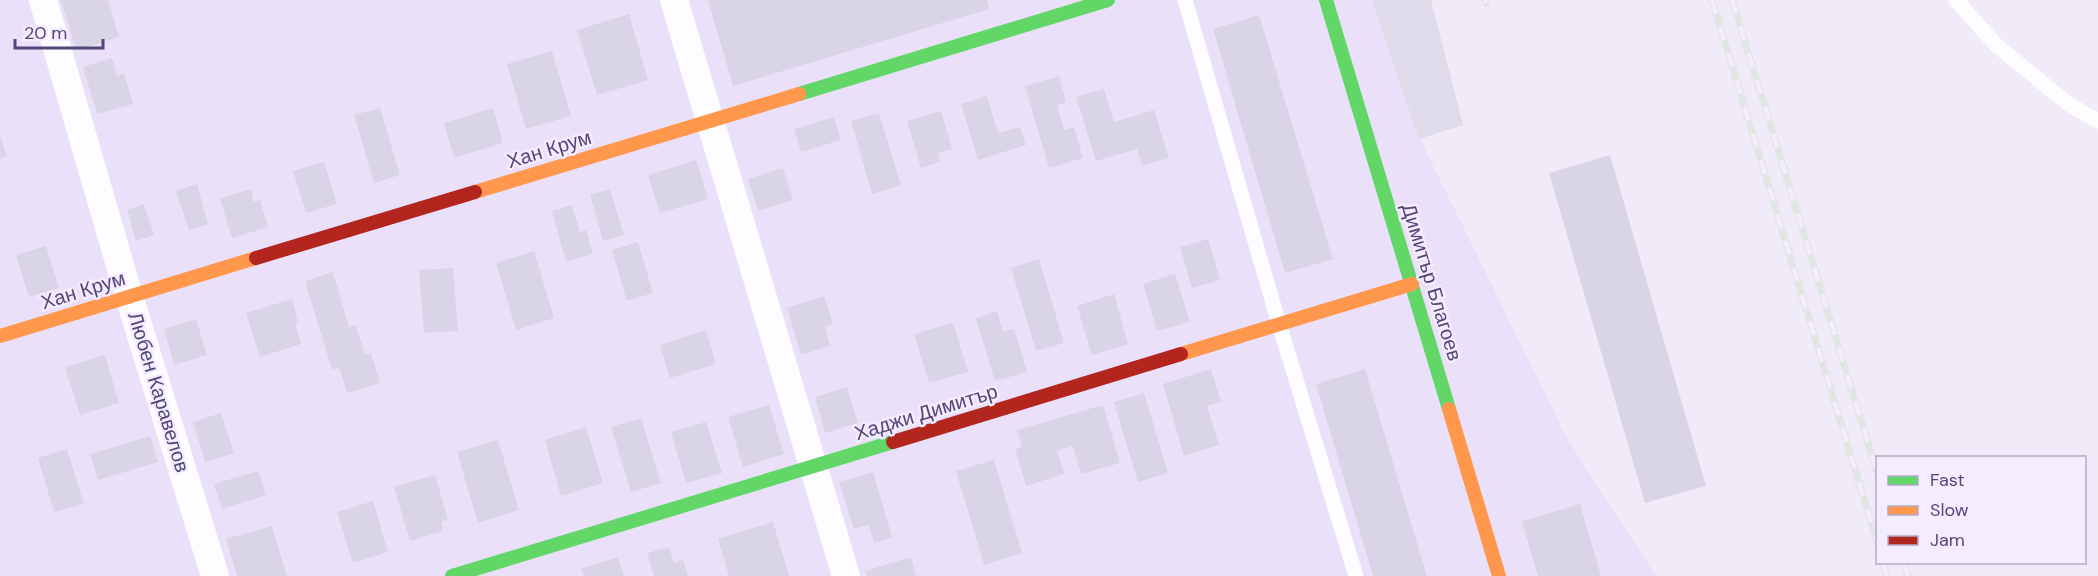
<svg xmlns="http://www.w3.org/2000/svg" width="2098" height="576" font-family="'DM Sans',sans-serif">
	<style>
		.residential { fill: #ebe0fa }
		.industrial { fill: #e0dbeb }
		.building { fill: #dad4e7 }
		.lines { fill: none; stroke-linecap: round; stroke-linejoin: round }
		.lane { stroke: #fdfcfe; stroke-width: 15 }
		.street { stroke: #fdfcfe; stroke-width: 28 }
		.fast { stroke: #63d668; stroke-width: 14 }
		.slow { stroke: #ff974d; stroke-width: 14 }
		.jam { stroke: #b3261e; stroke-width: 14 }
		.rail-casing { stroke: #e1e5e4; stroke-width: 7 }
		.rail { stroke: #f4ecff; stroke-width: 4.5; stroke-dasharray: 14; stroke-linecap: butt }
		.labels { text-anchor: middle; stroke-width: 5; stroke-linejoin: round; paint-order: stroke }
		.street-label { font-size: 20px; fill: #514779; stroke: #f4ecff }
	</style>
	<rect width="100%" height="100%" fill="#f1eaf8"/>
	<path class="residential" d="M0,0H1372L1420,139L1568,440L1656,576H0Z"/>
	<path class="industrial" d="M1372,0H1431L1463,125L1419,139Z"/>
	<path class="building" d="M61,0H108L119,37L76,50Z
		M708,0H987L989,9L733,86Z
		M629,14L648,80L597,95L577,30Z
		M1259,15L1333,259L1285,273L1213,29Z
		M552,51L571,116L526,129L507,64Z
		M112,58L117,76L124,73L133,104L97,114L83,67Z
		M1059,76L1066,102L1057,105L1064,130L1074,127L1083,158L1049,168L1025,86Z
		M1104,89L1114,122L1154,110L1169,158L1142,166L1137,149L1096,161L1076,97Z
		M987,96L998,133L1020,127L1026,145L978,160L961,104Z
		M380,108L400,175L374,183L354,115Z
		M493,108L503,143L454,158L444,123Z
		M941,111L952,149L938,153L940,162L921,168L907,121Z
		M879,113L901,185L872,194L851,121Z
		M834,117L841,140L801,152L794,129Z
		M0,134L7,157L0,159Z
		M1610,155L1706,486L1645,503L1549,173Z
		M696,160L708,199L660,213L648,175Z
		M324,162L337,204L306,213L293,171Z
		M783,168L793,200L758,211L748,179Z
		M197,184L208,224L189,230L176,191Z
		M251,189L254,202L260,200L268,227L232,238L220,198Z
		M610,189L624,235L603,241L590,195Z
		M144,204L154,235L136,241L127,210Z
		M572,205L580,232L586,230L593,254L566,262L552,211Z
		M1208,239L1220,280L1192,288L1180,247Z
		M638,242L653,293L627,301L612,250Z
		M46,246L59,288L29,297L16,255Z
		M534,251L554,318L516,330L496,263Z
		M1039,259L1064,343L1036,351L1011,268Z
		M453,268L458,331L424,333L419,270Z
		M333,272L349,327L356,325L365,355L371,353L380,383L347,393L339,367L332,370L305,281Z
		M1175,274L1190,322L1157,331L1143,284Z
		M1114,294L1128,344L1092,355L1077,306Z
		M824,296L833,324L825,326L830,346L801,355L787,308Z
		M292,299L298,322L295,323L301,344L260,357L246,313Z
		M997,311L1003,332L1014,329L1027,372L995,381L976,318Z
		M196,319L207,355L174,365L164,329Z
		M953,323L968,372L929,383L914,334Z
		M706,330L716,364L670,378L660,345Z
		M105,355L119,403L80,415L65,367Z
		M1211,369L1221,402L1207,406L1219,445L1184,456L1163,384Z
		M1365,369L1427,576H1373L1316,384Z
		M847,387L858,423L825,433L815,397Z
		M1144,393L1168,473L1138,482L1114,402Z
		M769,405L784,454L743,467L728,417Z
		M1103,405L1120,463L1081,474L1073,446L1057,451L1064,474L1026,486L1015,449L1022,447L1017,430Z
		M221,413L234,453L205,462L193,422Z
		M641,418L661,483L631,492L611,427Z
		M706,422L722,473L686,483L671,432Z
		M586,427L603,483L561,496L545,440Z
		M150,436L158,462L98,480L90,454Z
		M498,440L519,510L478,523L457,452Z
		M67,449L84,504L54,512L38,458Z
		M994,460L1022,553L984,565L956,471Z
		M258,471L266,495L222,509L214,484Z
		M873,472L892,537L874,543L869,525L854,529L839,482Z
		M435,475L448,519L441,522L443,531L410,541L394,487Z
		M373,501L388,552L353,563L337,512Z
		M1580,504L1601,576H1538L1522,521Z
		M773,522L789,576H729L718,539Z
		M272,526L287,576H237L226,539Z
		M669,547L674,563L683,560L688,576H654L647,553Z
		M618,557L624,576H584L581,569Z
		M911,557L916,576H867L865,571Z"/>
	<g class="lines">
		<path class="lane" d="M1185,0L1279,324L1356,576
			M1956,0L1997,46L2070,105L2098,121"/>
		<path class="street" d="M43,0L129,296L215,576
			M674,0L846,576"/>
		<path class="fast" d="M1326,0L1449,409
			M799,94L1108,0
			M452,576L893,442"/>
		<path class="slow" d="M475,192L799,94
			M0,336L256,258
			M1181,354L1412,284
			M1449,409L1499,576"/>
		<path class="jam" d="M256,258L475,192
			M893,442L1181,354"/>
		<defs>
			<path id="rail" d="M1485,0L1486,3
				M1712,0L1878,545
				M1732,0L1878,475
				M1883,562L1887,576
				M1904,562L1908,576"/>
		</defs>
		<use href="#rail" class="rail-casing"/>
		<use href="#rail" class="rail"/>
	</g>
	<g class="labels">
		<g class="street-label">
			<text transform="translate(549 149) rotate(-17)" y="7">Хан Крум</text>
			<text transform="translate(1432 282) rotate(73)" y="7">Димитър Благоев</text>
			<text transform="translate(83 290) rotate(-17)" y="7">Хан Крум</text>
			<text transform="translate(159 392) rotate(73)" y="7">Любен Каравелов</text>
			<text transform="translate(926 412) rotate(-17)" y="7">Хаджи Димитър</text>
		</g>
	</g>
	<rect x="1876" y="456" width="210" height="108" fill="#f4ecff" stroke="#b3aac9" stroke-width="1.5"/>
	<rect x="1888" y="476" width="30" height="9" fill="#63d668" stroke="#b3aac9" stroke-width="1.5"/>
	<text x="1930" y="486" font-size="18" fill="#514779">Fast</text>
	<rect x="1888" y="506" width="30" height="9" fill="#ff974d" stroke="#b3aac9" stroke-width="1.5"/>
	<text x="1930" y="516" font-size="18" fill="#514779">Slow</text>
	<rect x="1888" y="536" width="30" height="9" fill="#b3261e" stroke="#b3aac9" stroke-width="1.5"/>
	<text x="1930" y="546" font-size="18" fill="#514779">Jam</text>
	<path d="M15 39v9h88v-9" fill="none" stroke="#514779" stroke-width="3"/>
	<text x="24" y="39" font-size="18" fill="#514779" stroke="#f4ecff" stroke-width="4.5" paint-order="stroke">20 m</text>
</svg>
